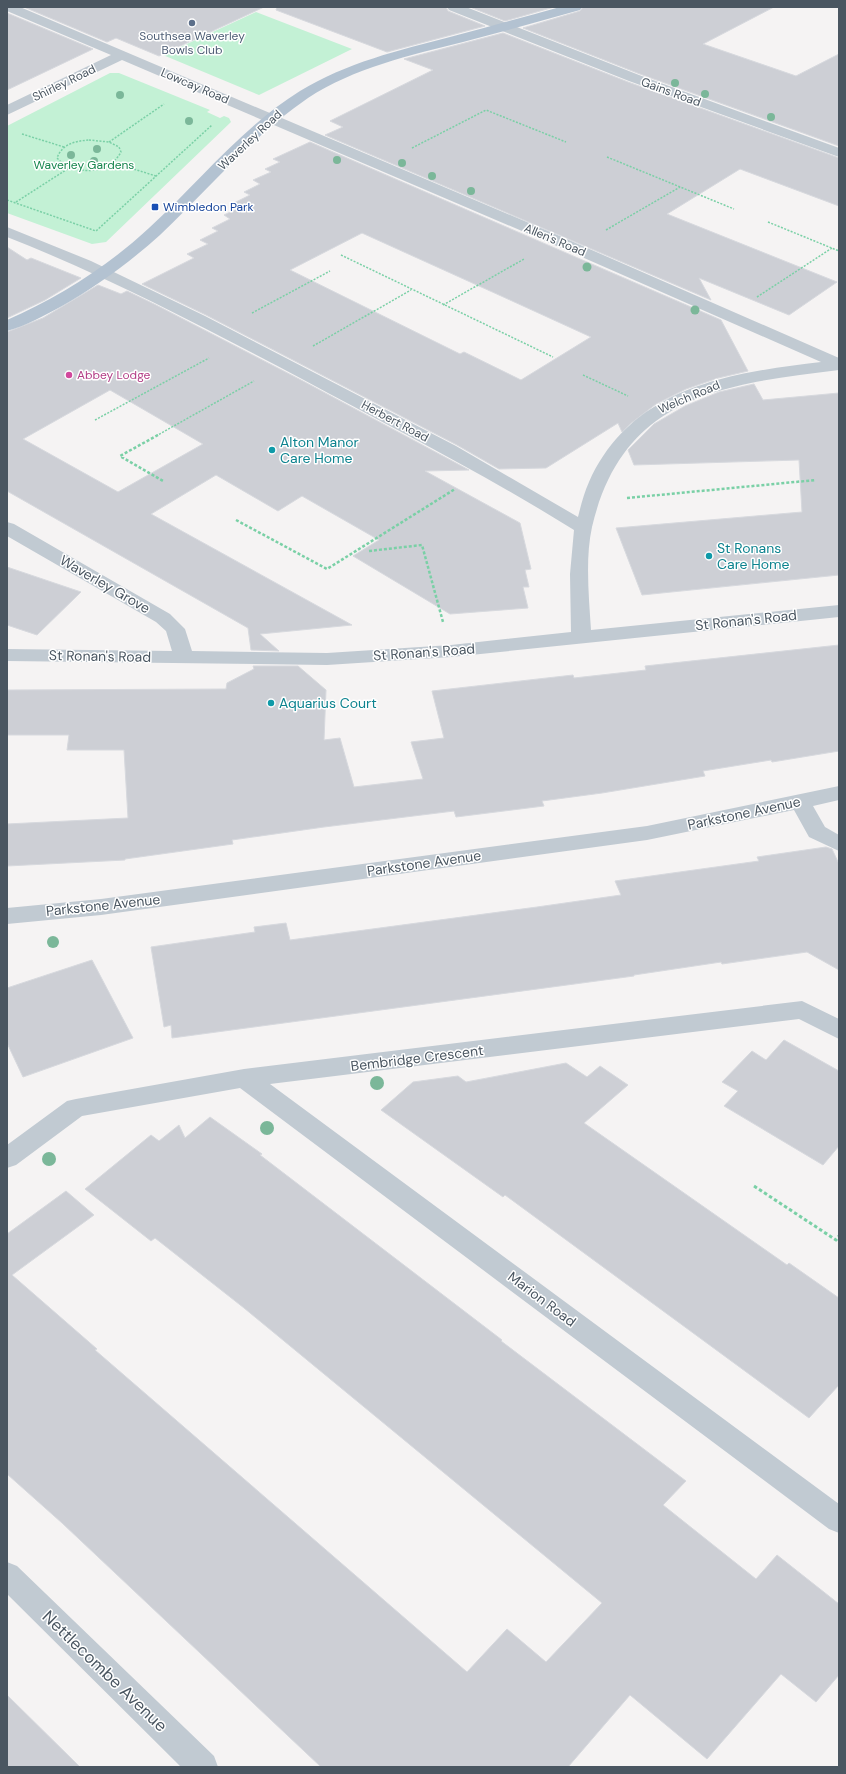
<svg xmlns="http://www.w3.org/2000/svg" width="846" height="1774" font-family="'DM Sans',sans-serif">
	<style>
		.green { fill: #c3f1d5 }
		.building { fill: #cdcfd5; stroke: #d7d9de; fill-rule: evenodd }
		.lines { fill: none; stroke-linecap: round; stroke-linejoin: round }
		.path-far2 { stroke: #7ad0a6; stroke-width: 1.5; stroke-dasharray: 2 1.5; stroke-linecap: butt }
		.path-far1 { stroke: #7ad0a6; stroke-width: 2.5; stroke-dasharray: 3 2; stroke-linecap: butt }
		.path { stroke: #7ad0a6; stroke-width: 3; stroke-dasharray: 3.5 2.5; stroke-linecap: butt }
		.minor { fill: #c1cad2; fill-rule: evenodd }
		.major { fill: #b3c2d1; fill-rule: evenodd }
		.tree { fill: #7bb799 }
		.service-dot { fill: #5c6f8a; stroke: #fff; stroke-width: 1.5 }
		.transit-dot { fill: #1a4fb4; stroke: #fff; stroke-width: 1.5 }
		.hotel-dot { fill: #d1479c; stroke: #fff; stroke-width: 1.5 }
		.culture-dot { fill: #0f9aa8; stroke: #fff; stroke-width: 1.5 }
		.labels { text-anchor: middle; stroke-width: 3; stroke-linejoin: round; paint-order: stroke }
		.far-service-label { font-size: 12px; fill: #4e5e75; stroke: #fff }
		.far-street-label { font-size: 12px; fill: #4a5661; stroke: #fff }
		.far-park-label { font-size: 12px; fill: #17864f; stroke: #fff }
		.far-transit-label { font-size: 12px; fill: #164399; stroke: #fff; text-anchor: start }
		.far-hotel-label { font-size: 12px; fill: #b23c85; stroke: #fff; text-anchor: start }
		.culture-label { font-size: 14px; fill: #0d838f; stroke: #fff; text-anchor: start }
		.street-label { font-size: 14px; fill: #4a5661; stroke: #fff }
		.near-street-label { font-size: 17px; fill: #4a5661; stroke: #fff }
	</style>
	<rect width="100%" height="100%" fill="#f5f3f3"/>
	<path class="green" d="M256,12L352,49L259,95L163,55Z
		M110,73H119L210,110L207,112L220,118L224,116L229,118L231,122L106,242L92,244L7,213V126Z"/>
	<path class="building" d="M24,7H264L159,56L116,38L107,42Z
		M277,7H446L448,11L485,26L387,52L276,10Z
		M470,7H554L505,21Z
		M583,7H774L703,44L796,76L839,54V146L640,74L523,28L580,11Z
		M7,13L93,49L7,90Z
		M503,33L628,82L839,158V206L740,169L667,214L837,282L789,315L699,278L711,300L325,135L343,127L330,121L433,70L404,59Z
		M310,142L721,320L748,371L718,378L686,389L656,404L630,424L622,432L618,423L546,468L499,469L457,445L206,315L142,284L194,258L187,254L208,244L200,240L218,231L212,228L230,219L224,215L241,207L234,203L250,195L244,192L260,184L253,180L271,172L265,169L280,162L273,159ZM362,233L510,300L591,337L521,380L464,352L460,354L290,270Z
		M7,247L27,260L31,258L81,278L45,300L7,318Z
		M98,285L121,294L127,291L156,305L301,380L469,470L425,471L520,523L531,569L525,570L529,587H523L528,608L450,614L353,556L379,540L302,496L278,511L216,475L151,514L352,625L260,634L279,651L251,650L248,628L7,491V332L43,318ZM110,390L203,444L118,492L23,439Z
		M754,384L763,400L839,393V575L642,595L616,528L802,512L799,460L634,465L628,450L654,424L685,406L719,392Z
		M7,567L81,592L37,635L7,625Z
		M839,645V751L772,762L771,760L703,771L705,776L602,793L542,801L544,806L456,817L454,811L324,827L232,840L233,844L125,859V860L7,866V824L128,818L124,750H67L69,735H7V690L226,689L227,683L254,669L253,666H298L326,690L324,740L340,738L354,787L423,779L411,742L444,738L432,691L573,675L574,678L646,670L645,666Z
		M826,847L832,849L839,864V970L807,952L722,964L721,962L634,975V976L172,1038L171,1025L164,1027L151,947L255,932L254,927L286,923L290,940L537,907L621,895L615,881L759,861L757,857Z
		M92,960L133,1038L23,1077L7,1043V988Z
		M784,1040L839,1071V1146L823,1165L724,1106L738,1091L722,1082L752,1051L766,1060Z
		M566,1063L587,1077L600,1066L628,1085L584,1123L787,1265L789,1263L839,1298V1385L809,1418L505,1195L503,1197L381,1110L413,1082L458,1076L466,1082Z
		M210,1117L262,1154L260,1155L502,1340L501,1341L686,1481L663,1505L756,1579L777,1555L839,1604V1675L816,1702L781,1674L707,1759L630,1695L568,1767H321L62,1523L7,1474V1234L66,1191L94,1215L12,1275L97,1349L95,1350L467,1672L507,1629L546,1662L602,1603L244,1308L155,1238L151,1241L85,1189L151,1135L159,1141L179,1125L185,1138Z
		M7,1695L80,1767H7Z"/>
	<g class="lines">
		<path class="path-far2" d="M22,134L64,147
			M89,140L109,142L119,147L121,152C109,175 74,176 57,158C62,144 75,141 89,140Z
			M109,142L164,104
			M412,148L486,110L566,142
			M607,157L734,209
			M114,163L156,176
			M7,200L96,231L212,125
			M16,202L69,168
			M768,222L839,251
			M606,230L680,187
			M341,255L553,357
			M757,297L832,248
			M443,305L524,259
			M252,313L330,271
			M313,346L411,290
			M583,375L628,396
			M95,420L209,358
			M156,436L254,381"/>
		<path class="path-far1" d="M158,435L120,456L163,481
			M627,498L816,480
			M236,520L327,569L455,489
			M369,551L422,545L443,622"/>
		<path class="path" d="M754,1186L836,1240L839,1236"/>
		<path class="minor" d="M7,7H20L562,237L839,358V370C724,384 623,395 592,527C585,559 589,598 591,630L839,605V617L451,657L327,665L7,661V649L172,651L166,631L156,622L7,536V522L14,524L170,614L185,629L192,651L327,653L451,645L571,632L570,574L574,530C486,475 393,428 302,379C205,328 109,277 7,237V227L91,261L205,316L456,446L578,517C581,505 584,493 589,482C632,387 729,373 821,362L550,243L122,60L7,115V105L111,55L7,11Z
			M447,7H466L639,75L839,148V157L629,81L449,10Z
			M839,786V800L813,806L825,827L839,835V851L809,837L794,810L647,840L101,915L7,924V908L101,899L647,826Z
			M802,1001L839,1019V1039L799,1019L270,1084L839,1504V1533L829,1529L240,1088L82,1116L16,1165L7,1168V1145L67,1101L76,1099L244,1069Z
			M7,1562L17,1566L214,1756L218,1767H181L7,1594Z"/>
		<path class="major" d="M560,7H582L580,10C541,21 502,32 463,42C410,55 354,68 308,98C252,136 209,189 160,235C130,262 97,286 62,306C45,315 26,326 7,331V320C59,297 107,267 149,228C199,182 242,127 300,91C346,63 399,50 450,37C487,27 524,17 560,7Z"/>
	</g>
	<g class="tree">
		<circle cx="675" cy="83" r="4"/>
		<circle cx="705" cy="94" r="4"/>
		<circle cx="120" cy="95" r="4"/>
		<circle cx="771" cy="117" r="4"/>
		<circle cx="189" cy="121" r="4"/>
		<circle cx="97" cy="149" r="4"/>
		<circle cx="71" cy="155" r="4"/>
		<circle cx="337" cy="160" r="4"/>
		<circle cx="94" cy="161" r="4"/>
		<circle cx="402" cy="163" r="4"/>
		<circle cx="432" cy="176" r="4"/>
		<circle cx="471" cy="191" r="4"/>
		<circle cx="587" cy="267" r="4.5"/>
		<circle cx="695" cy="310" r="4.5"/>
		<circle cx="53" cy="942" r="6"/>
		<circle cx="377" cy="1083" r="7"/>
		<circle cx="267" cy="1128" r="7"/>
		<circle cx="49" cy="1159" r="7"/>
	</g>
	<circle class="service-dot" cx="192" cy="23" r="4"/>
	<rect class="transit-dot" x="151" y="203" width="8" height="8" rx="2"/>
	<circle class="hotel-dot" cx="69" cy="375" r="4"/>
	<g class="culture-dot">
		<circle cx="272" cy="450" r="4"/>
		<circle cx="709" cy="556" r="4"/>
		<circle cx="271" cy="703" r="4"/>
	</g>
	<g class="labels">
		<g class="far-service-label">
			<text x="192" y="40">Southsea Waverley<tspan x="192" dy="14">Bowls Club</tspan></text>
		</g>
		<g class="far-street-label">
			<text transform="translate(64 83) rotate(-26)" y="4">Shirley Road</text>
			<text transform="translate(195 86) rotate(23)" y="4">Lowcay Road</text>
			<text transform="translate(671 92) rotate(20)" y="4">Gains Road</text>
			<text transform="translate(250 140) rotate(-43)" y="4">Waverley Road</text>
			<text transform="translate(555 240) rotate(23)" y="4">Allen's Road</text>
			<text transform="translate(689 397) rotate(-23)" y="4">Welch Road</text>
			<text transform="translate(395 421) rotate(28)" y="4">Herbert Road</text>
		</g>
		<g class="far-park-label">
			<text x="84" y="169">Waverley Gardens</text>
		</g>
		<g class="far-transit-label">
			<text x="163" y="211">Wimbledon Park</text>
		</g>
		<g class="far-hotel-label">
			<text x="77" y="379">Abbey Lodge</text>
		</g>
		<g class="culture-label">
			<text x="280" y="447">Alton Manor<tspan x="280" dy="16">Care Home</tspan></text>
			<text x="717" y="553">St Ronans<tspan x="717" dy="16">Care Home</tspan></text>
			<text x="279" y="708">Aquarius Court</text>
		</g>
		<g class="street-label">
			<text transform="translate(105 584) rotate(30)" y="5">Waverley Grove</text>
			<text transform="translate(746 620) rotate(-6)" y="5">St Ronan's Road</text>
			<text transform="translate(424 652) rotate(-4)" y="5">St Ronan's Road</text>
			<text transform="translate(100 656) rotate(1)" y="5">St Ronan's Road</text>
			<text transform="translate(744 813) rotate(-12)" y="5">Parkstone Avenue</text>
			<text transform="translate(424 863) rotate(-8)" y="5">Parkstone Avenue</text>
			<text transform="translate(103 905) rotate(-6)" y="5">Parkstone Avenue</text>
			<text transform="translate(417 1058) rotate(-7)" y="5">Bembridge Crescent</text>
			<text transform="translate(542 1299) rotate(37)" y="5">Marion Road</text>
		</g>
		<g class="near-street-label">
			<text transform="translate(105 1671) rotate(44)" y="6">Nettlecombe Avenue</text>
		</g>
	</g>
	<rect width="846" height="1774" fill="none" stroke="#4a5661" stroke-width="16"/>
</svg>
